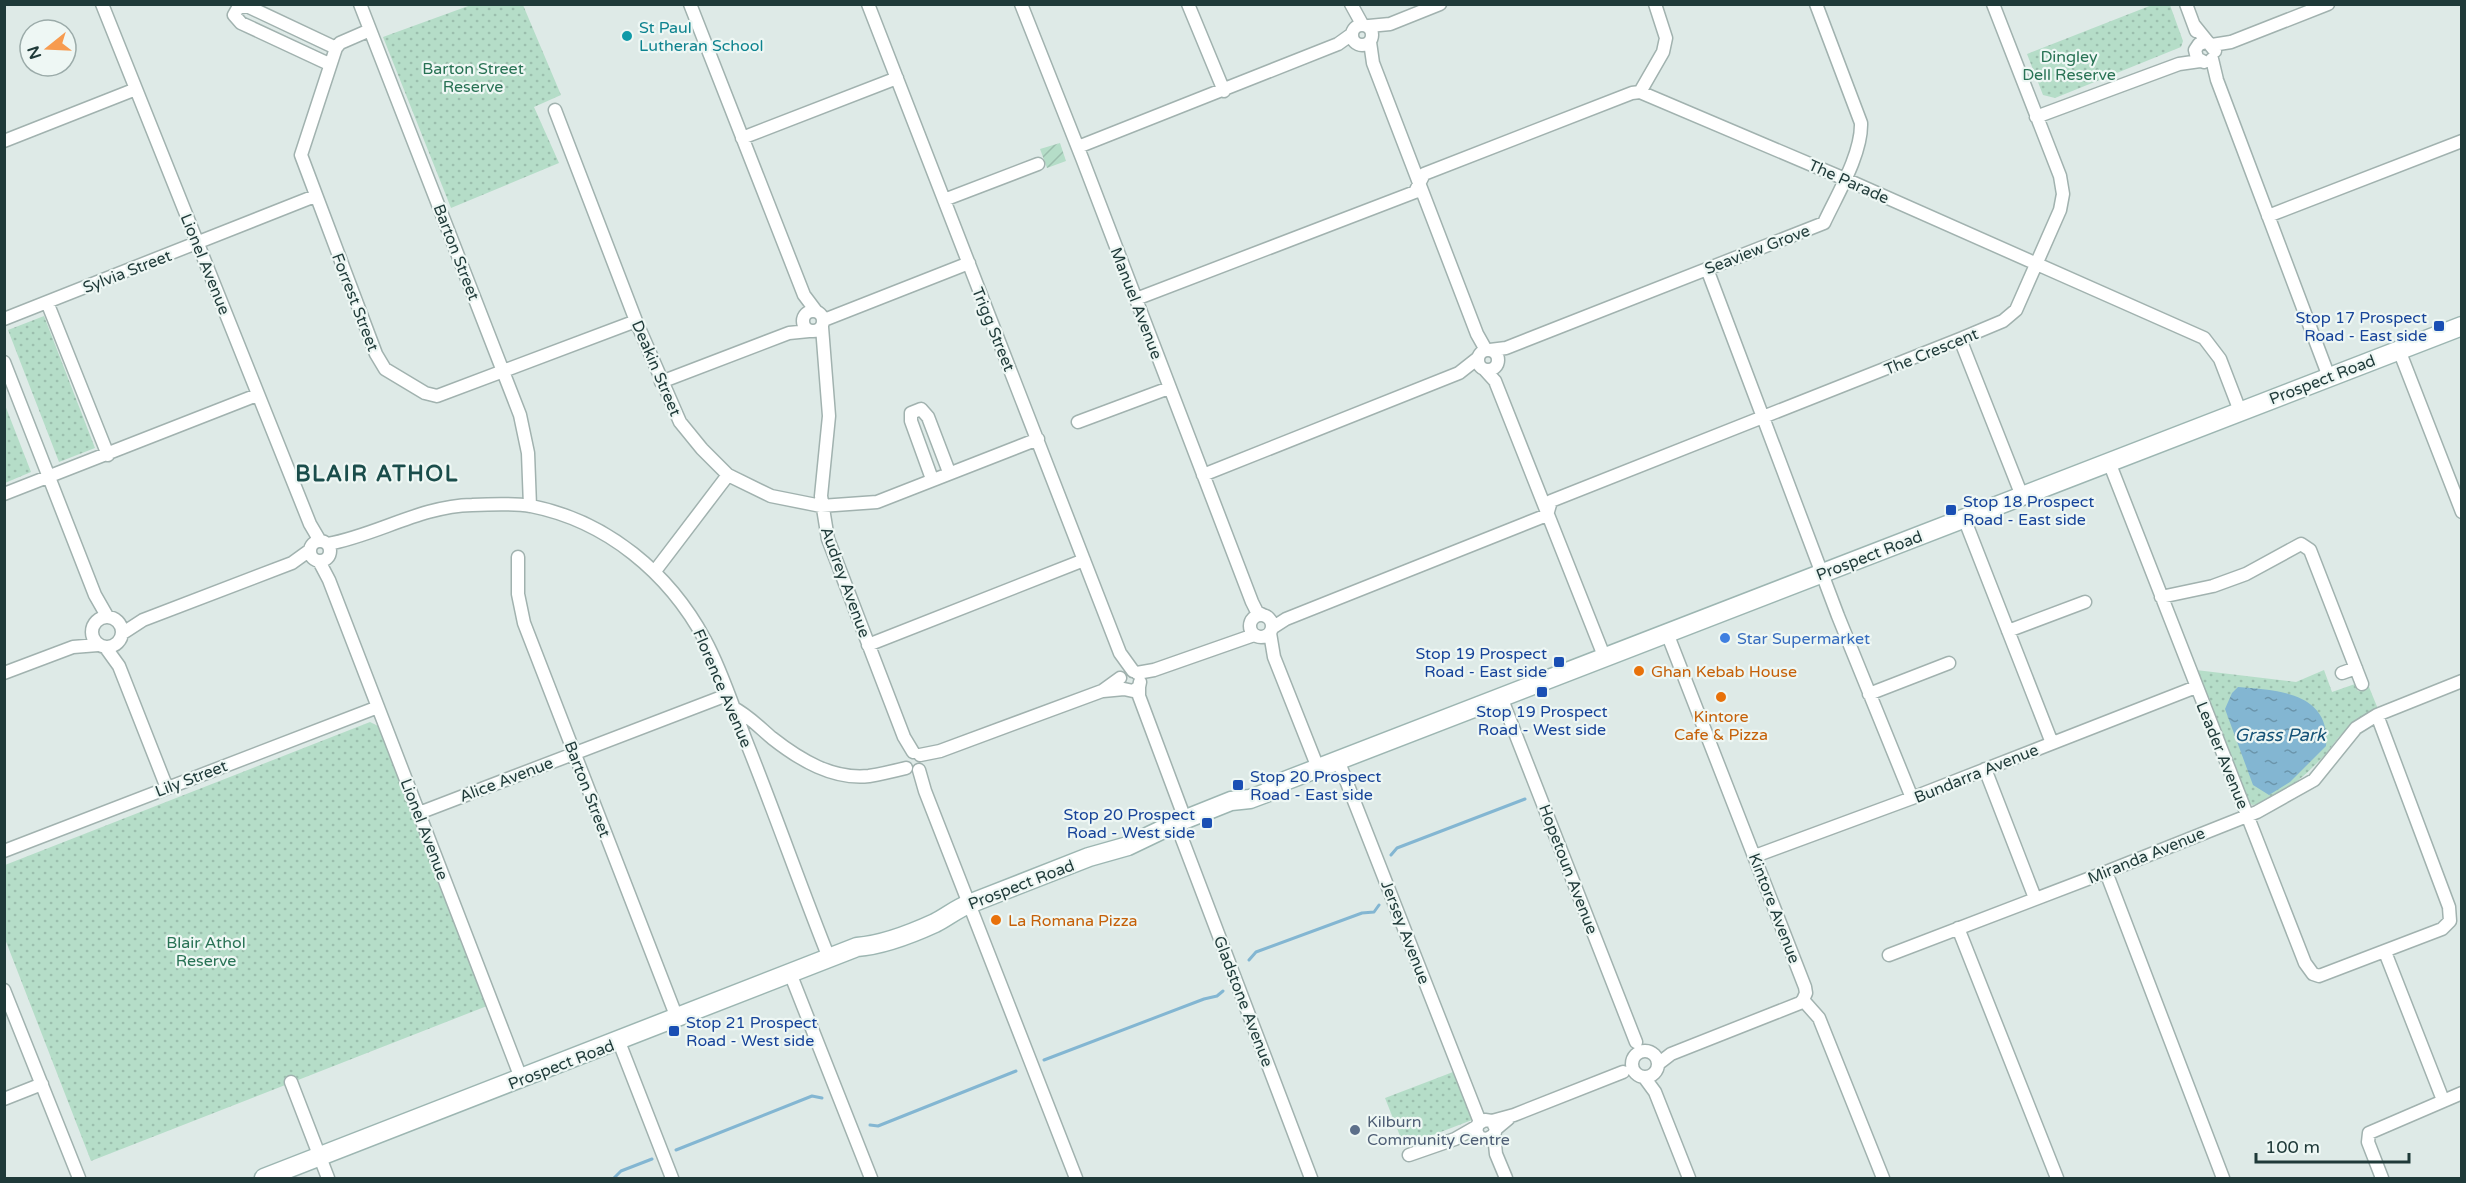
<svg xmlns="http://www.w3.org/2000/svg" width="2466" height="1183" font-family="'Varela Round',sans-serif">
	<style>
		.park { fill: url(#park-dots) }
		.garden { fill: url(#garden-furrows) }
		.water { fill: url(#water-ripples) }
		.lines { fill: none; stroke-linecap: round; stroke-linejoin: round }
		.stream { stroke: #83b6d2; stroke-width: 3 }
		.street-casing { stroke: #a1b2af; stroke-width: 15 }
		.secondary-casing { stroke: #9db6b2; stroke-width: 21 }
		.street { stroke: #fff; stroke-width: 12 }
		.secondary { stroke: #fff; stroke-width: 18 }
		.culture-dot { fill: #0f9aa8; stroke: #eef7f4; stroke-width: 2 }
		.transit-dot { fill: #1a4fb4; stroke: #eef7f4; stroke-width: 2 }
		.shop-dot { fill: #3f7fe0; stroke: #eef7f4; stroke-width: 2 }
		.food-dot { fill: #e8710a; stroke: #eef7f4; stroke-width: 2 }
		.service-dot { fill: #5c6f8a; stroke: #eef7f4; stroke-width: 2 }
		.labels { text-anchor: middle; stroke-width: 4.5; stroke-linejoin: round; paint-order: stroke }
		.culture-label { font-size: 16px; fill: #0d838f; stroke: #eef7f4; text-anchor: start }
		.park-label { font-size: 16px; fill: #287254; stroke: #eef7f4 }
		.street-label { font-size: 16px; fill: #1f3a39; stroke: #eef7f4 }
		.transit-label { font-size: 16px; fill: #164399; stroke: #eef7f4; text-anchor: end }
		.shop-label { font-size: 16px; fill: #366cbe; stroke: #eef7f4; text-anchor: start }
		.food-label { font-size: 16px; fill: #c56008; stroke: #eef7f4; text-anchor: start }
		.service-label { font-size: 16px; fill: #4e5e75; stroke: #eef7f4; text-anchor: start }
		.water-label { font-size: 18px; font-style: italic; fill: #175478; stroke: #eef7f4 }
		.district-label { font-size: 22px; font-weight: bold; letter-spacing: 1.5px; fill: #1a4d4b; stroke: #eef7f4 }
	</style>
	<defs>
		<pattern id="park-dots" width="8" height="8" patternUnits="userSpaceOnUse" patternTransform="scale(1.5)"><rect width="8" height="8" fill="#b5ddc8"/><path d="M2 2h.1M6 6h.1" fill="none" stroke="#9bbead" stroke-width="1.8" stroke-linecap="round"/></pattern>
		<pattern id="garden-furrows" width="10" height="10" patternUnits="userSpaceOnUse" patternTransform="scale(1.5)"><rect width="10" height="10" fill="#b5ddc8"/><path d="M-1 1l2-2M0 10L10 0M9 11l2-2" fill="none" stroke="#9bbead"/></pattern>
		<pattern id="water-ripples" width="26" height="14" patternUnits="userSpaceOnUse" patternTransform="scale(1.5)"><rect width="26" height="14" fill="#83b6d2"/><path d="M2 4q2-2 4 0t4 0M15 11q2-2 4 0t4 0" fill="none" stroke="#6b95ab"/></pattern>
	</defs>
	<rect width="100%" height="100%" fill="#deeae7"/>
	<path class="park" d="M471,5H523L561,95L534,107L559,163L451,208L383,37Z
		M2152,5H2170L2183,41L2181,47L2055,98L2043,95L2027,54Z
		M44,316L95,448L59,462L8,330Z
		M5,405L31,472L5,483H4Z
		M2196,670L2296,682L2324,670L2332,692L2355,684L2358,691L2369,687L2378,709C2365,715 2353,723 2343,733C2336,739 2331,748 2325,755C2309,772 2276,803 2252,805L2247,801Z
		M370,722L378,726L487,1006L91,1161L5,939V865Z
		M1453,1072L1472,1120L1404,1146L1385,1098Z"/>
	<path class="garden" d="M1060,143L1066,161L1047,168L1040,149Z"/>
	<path class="water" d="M2238,687C2277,690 2331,692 2326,746L2290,782L2269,795L2253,785L2225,709L2232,693Z"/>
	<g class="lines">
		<path class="stream" d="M1391,855L1397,848L1525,799
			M1249,960L1256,952L1362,913L1374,912L1379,905
			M1044,1060L1204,999L1217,996L1223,991
			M870,1125L878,1126L1016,1071
			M676,1150L812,1096L822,1098
			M614,1178L621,1171L652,1159"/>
		<defs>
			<path id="street" d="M102,4L310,524L320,541
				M360,4L520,415L528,453L530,506
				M690,4L804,295L816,311
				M868,4L1120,653L1133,671
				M1021,4L1082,158L1252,602L1257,612L1265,616
				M1188,4L1224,91
				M1351,4L1362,24
				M2186,4L2196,31
				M1352 35a10 10 0 1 1 20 0a10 10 0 1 1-20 0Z
				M2194,25L2215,51
				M1369,26L1390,24L1440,4
				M370,30L340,43L336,48L301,155L376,354L385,369L425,393L437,396L636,321
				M1370,42L1373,63L1477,334L1486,350
				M2212,45L2231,42L2328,4
				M2212,59L2217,80L2329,377
				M2204,62L2197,58L2195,50L2199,44L2206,42
				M329,64L241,23L234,15L238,8L247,6L336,48
				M1640,92L1663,52L1666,38L1655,4
				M555,110L636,321L680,422L702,449L728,475L771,496L821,506L877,502L1038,439
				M2036,117L2179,64L2200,61
				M742,138L897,78
				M4,141L136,89
				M1078,147L1338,44L1352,34
				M944,200L1038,164
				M2268,216L2462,141
				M1707,269L1838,616L1912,798
				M1136,299L1415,192L1424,174L1632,93L1640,92L1845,179L2204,338L2220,359L2240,411
				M47,302L108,455
				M803 321a10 10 0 1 1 20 0a10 10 0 1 1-20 0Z
				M4,319L315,196
				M824,320L969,263
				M822,327L829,416L821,496L828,539L904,737L913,752
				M1960,339L2022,496
				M1478 360a10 10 0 1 1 20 0a10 10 0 1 1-20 0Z
				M1490,350L1506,348L1824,223C1837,195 1862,154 1861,123L1816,4
				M2399,350L2462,512
				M4,362L95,595L107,616
				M1485,370L1495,381L1604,656
				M661,382L789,333L809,331
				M1078,422L1169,388
				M2109,462L2305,963L2313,974L2319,976L2442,929L2450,921L2449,907L2377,715
				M1203,475L1459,373L1478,358
				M932,479L911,421V413L921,409L928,417L949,472
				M4,494L257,395
				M1964,518L2052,743
				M310 551a10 10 0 1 1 20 0a10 10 0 1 1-20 0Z
				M328,544C377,535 421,506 472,505C491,504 513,503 531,506C607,521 669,573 705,640C723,673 734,711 748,746C776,816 801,888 829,958
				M518,557V594L524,623L677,1018
				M319,561L329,580L521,1078
				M655,571L728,475
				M2161,597L2213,586L2246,574L2301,544L2310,550L2362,684
				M1250 626a11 11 0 1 1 22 0a11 11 0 1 1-22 0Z
				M92 632a15 15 0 1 1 30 0a15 15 0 1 1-30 0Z
				M1272,628L1286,619L1547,515L1551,501L1960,339L2003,321L2016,310L2060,210L2063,194L2060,176L1993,4
				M2008,631L2085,602
				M123,633L143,620L292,563L310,550
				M1270,633L1274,657L1318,768
				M1667,633L1805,987L1806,993L1803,1000L1819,1018L1883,1178
				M868,645L1084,560
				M106,648L119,666L167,788
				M4,673L73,647L98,645
				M1137,673L1154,670L1254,635
				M2342,673L2356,668
				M1139,687V696L1185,819
				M1103,691L1124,689L1133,691L1139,687L1140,682
				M1869,694L1949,663
				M1501,697L1636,1042
				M732,707C748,715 759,727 772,738C800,760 833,780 869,776C881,774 894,771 906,768
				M920,755L940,751L1102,691L1120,678
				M1338,760L1480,1122
				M1985,769L2035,898
				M919,770L925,791L1076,1178
				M419,813L727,695
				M1176,823L1311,1178
				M4,851L378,707
				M1755,856L1912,798L2196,687
				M2106,872L2223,1178
				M1958,928L2057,1178
				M2385,952L2443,1100
				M1889,955L2106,872L2257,812L2314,780L2356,728L2377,715L2462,681
				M790,973L871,1178
				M4,990L79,1178
				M619,1042L672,1178
				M1632 1064a13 13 0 1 1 26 0a13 13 0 1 1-26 0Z
				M1658,1064L1671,1054L1800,1003L1803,1000
				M1644,1077L1655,1092L1689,1178
				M291,1082L328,1178
				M4,1099L42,1084
				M1492,1121L1514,1115L1623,1072
				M1496,1129L1492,1121L1485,1120L1478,1124L1476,1131L1480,1138L1487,1139L1494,1135L1496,1129L1508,1119
				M1494,1135L1496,1154L1506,1178
				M1409,1155L1455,1139L1476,1127
				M2382,1178L2368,1142L2369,1133L2462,1093"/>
			<path id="secondary" d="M264,1178L857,947C883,945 911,934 935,923C947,917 956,909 969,904L1089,857L1128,846L1176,823L1231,801L1250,799L1266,793L1277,784L2462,326"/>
		</defs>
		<use href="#street" class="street-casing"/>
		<use href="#secondary" class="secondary-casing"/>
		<use href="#street" class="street"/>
		<use href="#secondary" class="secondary"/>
	</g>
	<circle class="culture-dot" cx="627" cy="36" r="6"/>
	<g class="transit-dot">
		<rect x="2433" y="320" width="12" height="12" rx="3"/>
		<rect x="1945" y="504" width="12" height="12" rx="3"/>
		<rect x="1553" y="656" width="12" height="12" rx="3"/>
		<rect x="1536" y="686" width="12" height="12" rx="3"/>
		<rect x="1232" y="779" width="12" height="12" rx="3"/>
		<rect x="1201" y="817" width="12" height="12" rx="3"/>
		<rect x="668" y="1025" width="12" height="12" rx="3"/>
	</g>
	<circle class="shop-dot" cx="1725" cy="638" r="6"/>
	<g class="food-dot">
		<circle cx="1639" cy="671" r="6"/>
		<circle cx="1721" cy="697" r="6"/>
		<circle cx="996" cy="920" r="6"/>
	</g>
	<circle class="service-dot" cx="1355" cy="1130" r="6"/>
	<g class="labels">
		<g class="culture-label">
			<text x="639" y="33">St Paul<tspan x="639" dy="18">Lutheran School</tspan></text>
		</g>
		<g class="park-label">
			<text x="2069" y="62">Dingley<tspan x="2069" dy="18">Dell Reserve</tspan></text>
			<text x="473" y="74">Barton Street<tspan x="473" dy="18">Reserve</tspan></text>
			<text x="206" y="948">Blair Athol<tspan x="206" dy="18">Reserve</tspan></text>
		</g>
		<g class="street-label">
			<text transform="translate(1849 181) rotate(24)" y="6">The Parade</text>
			<text transform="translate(1757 249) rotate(-21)" y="6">Seaview Grove</text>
			<text transform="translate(457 252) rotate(69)" y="6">Barton Street</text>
			<text transform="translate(206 264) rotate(68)" y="6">Lionel Avenue</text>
			<text transform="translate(127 271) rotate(-21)" y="6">Sylvia Street</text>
			<text transform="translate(356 302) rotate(69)" y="6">Forrest Street</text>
			<text transform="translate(1137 303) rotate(69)" y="6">Manuel Avenue</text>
			<text transform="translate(994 329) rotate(68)" y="6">Trigg Street</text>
			<text transform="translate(1931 351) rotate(-22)" y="6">The Crescent</text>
			<text transform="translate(657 368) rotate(67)" y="6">Deakin Street</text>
			<text transform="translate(2322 379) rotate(-21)" y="6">Prospect Road</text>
			<text transform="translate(1869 555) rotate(-21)" y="6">Prospect Road</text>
			<text transform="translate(846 582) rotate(70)" y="6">Audrey Avenue</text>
			<text transform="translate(723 688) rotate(67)" y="6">Florence Avenue</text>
			<text transform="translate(2223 755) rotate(68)" y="6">Leader Avenue</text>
			<text transform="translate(1976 773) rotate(-22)" y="6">Bundarra Avenue</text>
			<text transform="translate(191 778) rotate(-21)" y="6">Lily Street</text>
			<text transform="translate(506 779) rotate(-21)" y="6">Alice Avenue</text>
			<text transform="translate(588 789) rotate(69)" y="6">Barton Street</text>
			<text transform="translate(425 829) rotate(69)" y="6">Lionel Avenue</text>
			<text transform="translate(2146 855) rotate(-22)" y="6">Miranda Avenue</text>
			<text transform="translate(1569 869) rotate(69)" y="6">Hopetoun Avenue</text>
			<text transform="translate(1021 884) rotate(-21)" y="6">Prospect Road</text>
			<text transform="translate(1775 908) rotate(69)" y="6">Kintore Avenue</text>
			<text transform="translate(1406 932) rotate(69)" y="6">Jersey Avenue</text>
			<text transform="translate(1244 1001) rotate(69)" y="6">Gladstone Avenue</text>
			<text transform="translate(561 1064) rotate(-21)" y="6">Prospect Road</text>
		</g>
		<g class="transit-label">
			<text x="2427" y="323">Stop 17 Prospect<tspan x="2427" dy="18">Road - East side</tspan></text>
			<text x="1963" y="507" text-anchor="start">Stop 18 Prospect<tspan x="1963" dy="18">Road - East side</tspan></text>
			<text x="1547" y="659">Stop 19 Prospect<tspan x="1547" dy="18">Road - East side</tspan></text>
			<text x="1542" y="717" text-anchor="middle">Stop 19 Prospect<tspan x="1542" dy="18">Road - West side</tspan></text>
			<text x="1250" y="782" text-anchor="start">Stop 20 Prospect<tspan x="1250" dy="18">Road - East side</tspan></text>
			<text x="1195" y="820">Stop 20 Prospect<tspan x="1195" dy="18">Road - West side</tspan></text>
			<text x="686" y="1028" text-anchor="start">Stop 21 Prospect<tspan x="686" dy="18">Road - West side</tspan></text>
		</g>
		<g class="shop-label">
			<text x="1737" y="644">Star Supermarket</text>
		</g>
		<g class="food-label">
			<text x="1651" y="677">Ghan Kebab House</text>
			<text x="1721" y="722" text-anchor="middle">Kintore<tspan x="1721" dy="18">Cafe &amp; Pizza</tspan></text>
			<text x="1008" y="926">La Romana Pizza</text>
		</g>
		<g class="service-label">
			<text x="1367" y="1127">Kilburn<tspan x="1367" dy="18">Community Centre</tspan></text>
		</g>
		<g class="water-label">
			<text x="2280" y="741">Grass Park</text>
		</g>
		<g class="district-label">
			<text x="377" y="481">BLAIR ATHOL</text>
		</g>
	</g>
	<rect width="2466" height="1183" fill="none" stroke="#1f3a39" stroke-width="12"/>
	<g transform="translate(48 48) rotate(252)"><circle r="28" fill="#eef7f4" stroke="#9baba9" stroke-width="1.5"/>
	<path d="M0-4.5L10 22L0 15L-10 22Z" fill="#f79b4f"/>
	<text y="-9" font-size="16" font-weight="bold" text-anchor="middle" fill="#1f3a39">N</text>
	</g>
	<path d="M2256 1153v9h153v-9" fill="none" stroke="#1f3a39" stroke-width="3"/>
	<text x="2265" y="1153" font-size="18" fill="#1f3a39" stroke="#eef7f4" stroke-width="4.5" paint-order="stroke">100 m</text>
</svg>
